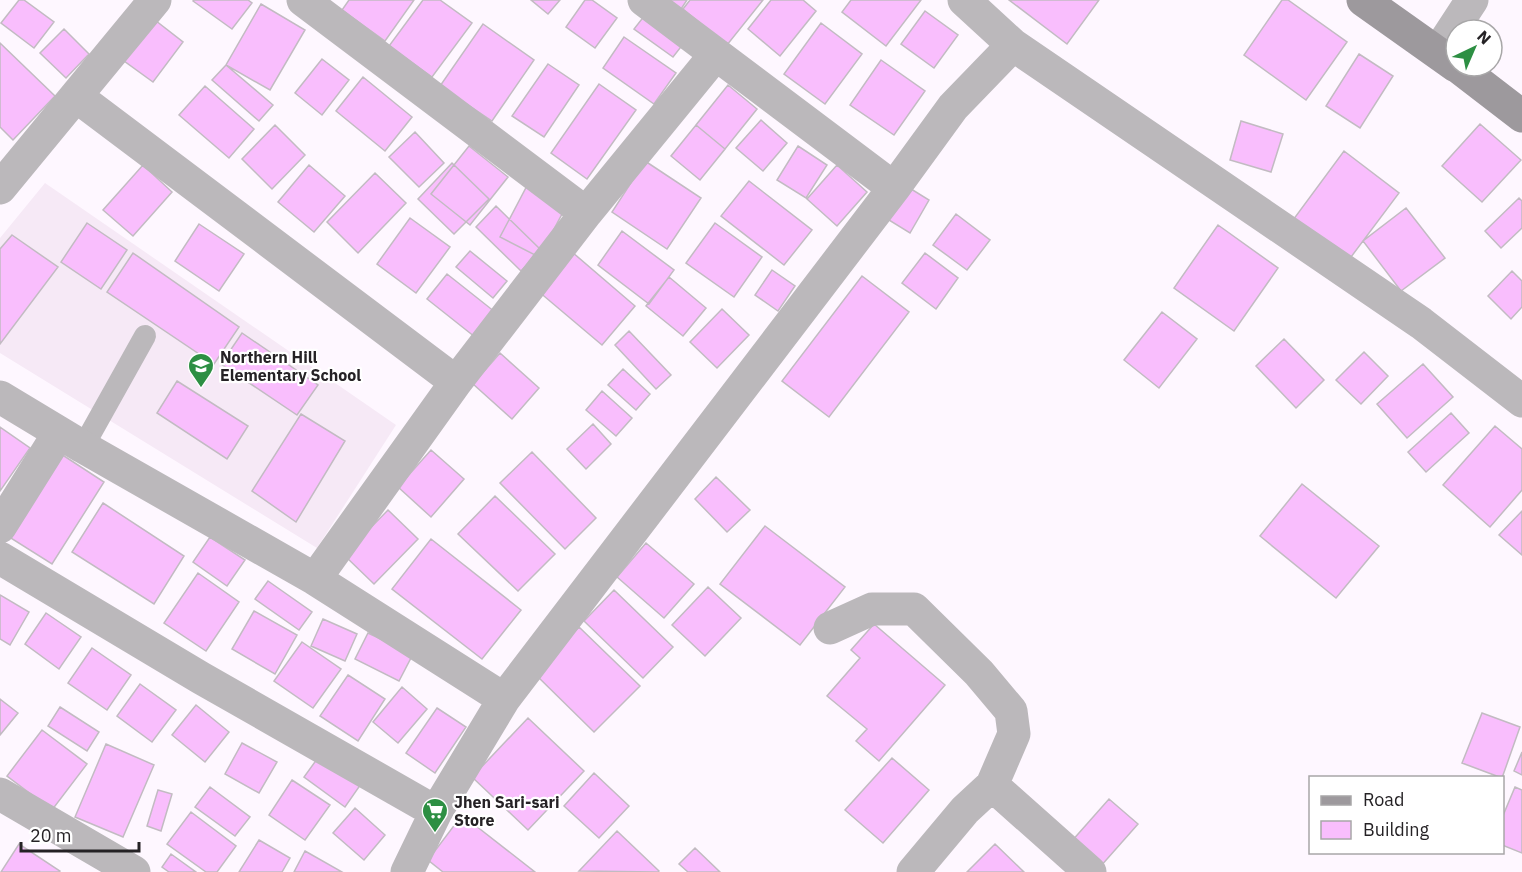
<svg xmlns="http://www.w3.org/2000/svg" width="1522" height="872" font-family="'IBM Plex Sans',sans-serif">
	<style>
		.built { fill: #f6e9f6 }
		.building { fill: #f9befd; stroke: #c2bbc2; stroke-width: 1.5 }
		.lines { fill: none; stroke-linecap: round; stroke-linejoin: round }
		.lane { stroke: #bbb8bb; stroke-width: 22 }
		.street { stroke: #bbb8bb; stroke-width: 33 }
		.secondary { stroke: #9d999d; stroke-width: 33 }
		.labels { text-anchor: middle; stroke-width: 4.5; stroke-linejoin: round; paint-order: stroke }
		.poi-label { font-size: 16px; font-weight: bold; fill: #252225; stroke: #fff; text-anchor: start }
	</style>
	<rect width="100%" height="100%" fill="#fef7ff"/>
	<path class="built" d="M45,183L396,425L317,548L0,353V238Z"/>
	<path class="building" d="M19,0H24L54,22L34,48L1,23Z
		M194,0H248L252,3L232,29L193,1Z
		M349,0H414L385,41L342,10Z
		M423,0H440L472,23L432,77L389,46Z
		M531,0H560L548,14Z
		M585,0H592L617,18L595,48L566,27Z
		M667,0H687L681,9Z
		M690,0H763L727,45L683,9Z
		M771,0H803L816,11L780,56L748,29Z
		M851,0H921L886,46L842,12Z
		M1009,0H1099L1067,44Z
		M1282,0H1288L1347,42L1306,100L1244,55Z
		M261,4L305,30L270,90L226,65Z
		M925,11L958,35L934,68L901,44Z
		M645,15L684,43L673,57L634,29Z
		M151,17L183,42L153,82L120,58Z
		M821,23L862,54L825,104L784,74Z
		M483,24L534,60L492,121L440,86Z
		M64,29L89,54L66,78L40,53Z
		M624,37L676,73L654,104L603,68Z
		M0,43L55,96L13,140L0,127Z
		M1359,54L1393,76L1360,128L1326,106Z
		M322,59L349,80L322,115L295,93Z
		M881,60L925,91L894,135L850,105Z
		M548,64L579,85L544,137L512,116Z
		M226,65L273,105L259,121L212,80Z
		M363,77L412,117L385,151L336,111Z
		M599,84L636,110L587,179L551,153Z
		M728,85L757,109L725,149L696,125Z
		M205,86L254,129L229,158L179,115Z
		M761,120L787,143L763,171L736,148Z
		M1241,121L1283,134L1271,172L1230,160Z
		M1480,124L1521,160L1482,202L1442,166Z
		M275,125L305,155L272,189L242,159Z
		M696,125L725,149L700,180L671,156Z
		M415,132L444,163L419,187L389,157Z
		M469,146L508,177L470,225L431,194Z
		M798,146L827,165L806,198L777,180Z
		M1344,151L1399,193L1348,261L1293,220Z
		M645,161L701,198L667,249L612,212Z
		M452,163L489,199L454,234L418,199Z
		M143,165L172,192L133,236L103,210Z
		M309,165L345,196L314,232L278,202Z
		M837,165L867,192L837,226L807,199Z
		M375,173L406,203L358,253L327,222Z
		M530,180L569,201L539,257L500,237Z
		M749,181L812,230L784,265L721,216Z
		M903,184L929,200L910,233L884,217Z
		M1519,198L1522,201V228L1501,248L1485,231Z
		M496,206L541,250L521,271L476,227Z
		M1406,208L1445,258L1401,291L1363,241Z
		M956,214L990,240L967,270L933,245Z
		M410,218L450,247L416,293L377,264Z
		M87,223L127,250L101,289L61,262Z
		M715,223L762,257L734,297L686,263Z
		M199,224L244,254L219,291L175,261Z
		M1218,225L1278,268L1234,331L1174,288Z
		M622,231L674,270L649,304L598,265Z
		M12,235L58,267L0,344V249Z
		M470,251L507,281L493,298L456,267Z
		M572,252L635,306L602,345L538,291Z
		M133,253L239,327L214,364L107,292Z
		M925,253L958,278L936,309L902,283Z
		M772,270L795,286L778,311L755,295Z
		M1512,271L1522,281V307L1511,319L1488,296Z
		M447,274L495,312L475,337L427,299Z
		M862,276L909,312L829,417L782,381Z
		M669,277L706,308L683,336L646,306Z
		M722,309L749,335L717,368L690,342Z
		M1162,312L1197,339L1159,388L1124,360Z
		M629,331L671,375L656,389L615,345Z
		M242,333L318,385L297,415L221,364Z
		M1284,339L1324,380L1296,408L1256,366Z
		M1364,352L1388,376L1361,404L1336,380Z
		M500,353L539,388L512,419L473,384Z
		M1423,364L1453,397L1407,438L1377,404Z
		M623,369L650,394L636,410L608,385Z
		M177,381L248,426L227,459L157,413Z
		M602,391L632,418L616,436L586,410Z
		M1451,413L1469,433L1426,472L1408,452Z
		M301,414L345,441L296,522L252,491Z
		M593,424L611,444L586,469L567,449Z
		M1495,426L1522,449V490L1490,527L1443,485Z
		M0,427L30,448L0,491Z
		M431,450L464,479L431,517L398,487Z
		M58,452L104,482L52,564L6,535Z
		M532,452L596,518L565,549L500,483Z
		M716,477L750,510L727,532L695,499Z
		M1302,484L1379,546L1336,598L1260,536Z
		M495,496L555,554L518,591L458,534Z
		M103,503L184,556L154,604L72,552Z
		M388,510L418,539L374,584L344,555Z
		M1522,511V555L1499,535Z
		M765,526L845,587L800,645L720,584Z
		M210,537L245,560L227,586L193,562Z
		M431,539L521,610L482,659L392,589Z
		M646,543L694,584L664,618L617,577Z
		M198,573L239,602L206,651L164,623Z
		M268,581L312,612L299,630L255,599Z
		M708,587L741,618L705,656L672,625Z
		M614,590L673,647L643,678L584,621Z
		M0,595L29,612L10,645L0,639Z
		M254,611L297,635L275,674L232,649Z
		M46,613L81,637L59,669L25,644Z
		M323,619L357,634L345,661L311,646Z
		M874,624L945,685L879,761L856,741L867,729L827,696L860,658L851,650Z
		M579,627L640,686L594,732L534,673Z
		M368,633L413,654L399,681L355,659Z
		M302,642L341,669L313,708L274,681Z
		M92,648L131,675L107,710L68,683Z
		M348,675L385,699L358,741L320,716Z
		M140,684L176,710L152,742L117,716Z
		M402,687L427,709L398,743L373,722Z
		M0,699L18,713L0,735Z
		M196,705L229,732L205,762L172,735Z
		M60,707L99,732L87,751L48,726Z
		M437,708L466,727L435,773L406,753Z
		M1482,713L1520,727L1502,778L1462,763Z
		M528,718L584,771L528,830L472,777Z
		M42,730L87,764L52,810L7,776Z
		M242,743L277,762L259,793L225,774Z
		M106,744L154,765L123,837L75,817Z
		M1522,752V775L1514,771Z
		M320,755L361,784L345,807L304,777Z
		M892,758L929,790L883,843L845,810Z
		M594,773L629,806L599,838L564,806Z
		M292,780L330,805L305,840L269,815Z
		M210,787L250,817L235,836L195,807Z
		M1515,787L1522,790V853L1502,845V818Z
		M158,790L172,794L161,831L147,826Z
		M1109,799L1138,824L1100,867L1071,842Z
		M355,808L385,835L364,860L333,833Z
		M191,812L236,846L217,872H206L167,844Z
		M462,815L535,872H443L428,860Z
		M617,831L659,871L658,872L579,871Z
		M259,840L290,858L282,872H239Z
		M19,844L60,871L59,872H1Z
		M995,844L1024,872H967Z
		M695,848L720,872H688L679,864Z
		M305,851L342,872H294Z
		M171,854L196,872H169L162,867Z"/>
	<g class="lines">
		<path class="lane" d="M83,447L145,336"/>
		<path class="street" d="M303,0L586,213
			M644,0L894,188
			M964,0L1013,45L1421,323L1522,401
			M1438,52L1472,0
			M76,96L456,382
			M0,188L155,0
			M0,397L83,447L315,579L504,699
			M0,527L59,433
			M0,558L201,678L436,812
			M315,579L456,382L586,213L716,54
			M830,628L872,609H914L979,673L1011,711L1014,734L992,785
			M0,794L134,872
			M407,872L436,812L504,699L894,188L953,107L1013,45
			M913,872L965,810L992,785L1090,872"/>
		<path class="secondary" d="M1363,0L1456,66
			M1457,66L1522,116"/>
	</g>
	<defs>
		<symbol id="school-pin" viewBox="-11 -11 22 30"><path d="M0 17L-7.5 6A9.5 9.5 0 1 1 7.5 6Z" fill="#2d8f43" stroke="#fff"/><path d="M0-5L7-2L0 1L-7-2ZM-4 1L0 2.5L4 1V4Q0 6-4 4Z" fill="#fff"/></symbol>
		<symbol id="supermarket-pin" viewBox="-11 -11 22 30"><path d="M0 17L-7.5 6A9.5 9.5 0 1 1 7.5 6Z" fill="#2d8f43" stroke="#fff"/><path d="M-6-5.5h2.5l.6 2H6L4.5 2H-2.5L-4.4-4H-6ZM-1.5 3.2a1.3 1.3 0 1 0 .1 0ZM3 3.2a1.3 1.3 0 1 0 .1 0Z" fill="#fff"/></symbol>
	</defs>
	<g fill-rule="evenodd">
		<use href="#school-pin" x="186" y="351" width="30" height="40"/>
		<use href="#supermarket-pin" x="420" y="796" width="30" height="40"/>
	</g>
	<g class="labels">
		<g class="poi-label">
			<text x="220" y="363">Northern Hill<tspan x="220" dy="18">Elementary School</tspan></text>
			<text x="454" y="808">Jhen Sari-sari<tspan x="454" dy="18">Store</tspan></text>
		</g>
	</g>
	<rect x="1309" y="776" width="195" height="78" fill="#ffffff" stroke="#a8a7a8" stroke-width="1.5"/>
	<rect x="1321" y="796" width="30" height="9" fill="#9d999d" stroke="#a8a7a8" stroke-width="1.5"/>
	<text x="1363" y="806" font-size="18" fill="#252225">Road</text>
	<rect x="1321" y="821" width="30" height="18" fill="#f9befd" stroke="#a8a7a8" stroke-width="1.5"/>
	<text x="1363" y="836" font-size="18" fill="#252225">Building</text>
	<g transform="translate(1474 48) rotate(44)"><circle r="28" fill="#ffffff" stroke="#a8a7a8" stroke-width="1.5"/>
	<path d="M0-4.5L10 22L0 15L-10 22Z" fill="#2d8f43"/>
	<text y="-9" font-size="16" font-weight="bold" text-anchor="middle" fill="#252225">N</text>
	</g>
	<path d="M21 842v9h118v-9" fill="none" stroke="#252225" stroke-width="3"/>
	<text x="30" y="842" font-size="18" fill="#252225" stroke="#ffffff" stroke-width="4.5" paint-order="stroke">20 m</text>
</svg>
